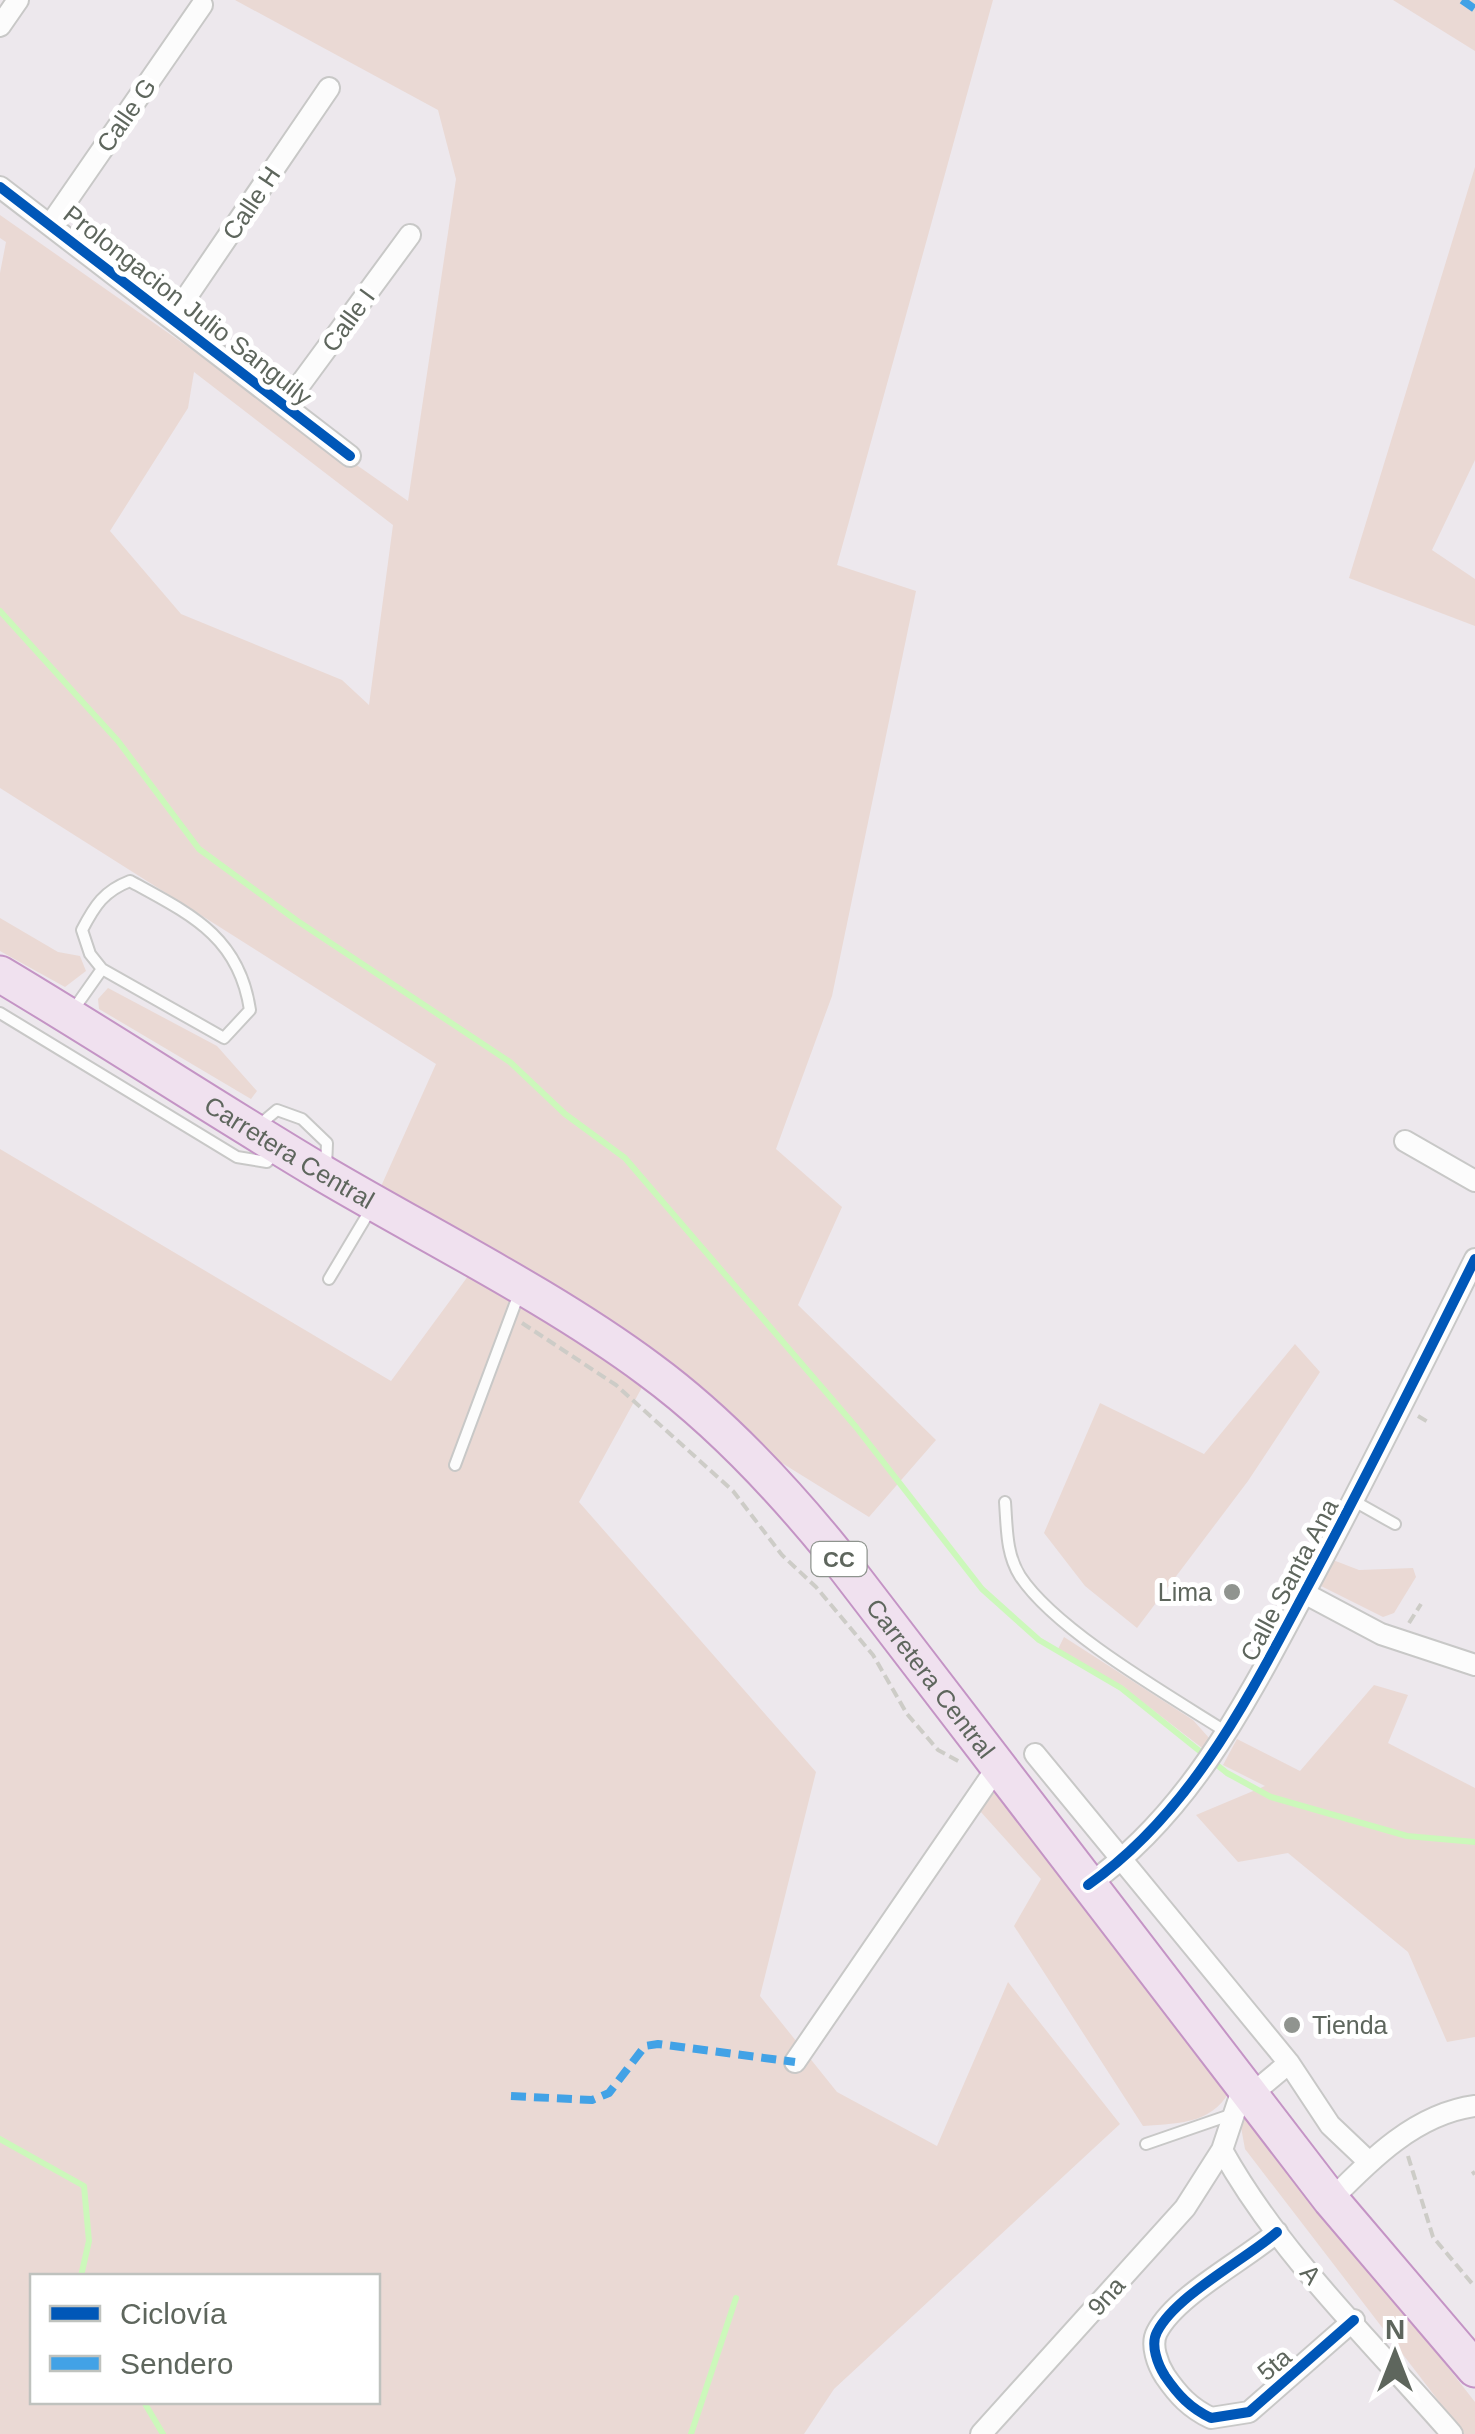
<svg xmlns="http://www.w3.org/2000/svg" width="1475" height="2434" font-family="Helvetica,sans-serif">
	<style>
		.green { fill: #ead9d4; fill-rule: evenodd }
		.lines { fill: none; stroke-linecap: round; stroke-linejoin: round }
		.stream { stroke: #ccf8bb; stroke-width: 6 }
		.lane-casing { stroke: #c8c8c7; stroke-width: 14 }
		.street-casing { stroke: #c8c8c7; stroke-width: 24 }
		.highway-casing { stroke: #c494c5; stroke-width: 39 }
		.path { stroke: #cdccc7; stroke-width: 4; stroke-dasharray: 10 5; stroke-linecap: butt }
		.lane { stroke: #fcfcfc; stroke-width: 10 }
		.street { stroke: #fcfcfc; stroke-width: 20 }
		.highway { stroke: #f0e1ef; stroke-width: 35 }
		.quiet { stroke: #42a2e6; stroke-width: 8; stroke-dasharray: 15 8; stroke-linecap: butt }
		.cycleway-casing { stroke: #fff; stroke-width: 16 }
		.cycleway { stroke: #0057b8; stroke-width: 10 }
		.poi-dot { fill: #90948f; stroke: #fff; stroke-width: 4 }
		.labels { text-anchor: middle; stroke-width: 10; stroke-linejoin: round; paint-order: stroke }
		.shield { fill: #fff; stroke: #8e948e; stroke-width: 2.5 }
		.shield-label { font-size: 22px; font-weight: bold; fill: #5e665d }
		.street-label { font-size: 25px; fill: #5e665d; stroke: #fff }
		.poi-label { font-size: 25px; fill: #5e665d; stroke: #fff; text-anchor: end }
	</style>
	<rect width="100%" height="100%" fill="#ede8ed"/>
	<path class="green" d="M235,0H993L837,565L916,591L832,996L776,1149L842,1207L798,1305L936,1440L869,1517L769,1455L651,1371L579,1502L816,1772L760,1996L837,2092L937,2146L1008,1982L1120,2124L834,2389L804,2434H0V1149L391,1381L474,1268L374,1202L436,1064L0,788V273L6,242L0,238V215L408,501L456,179L438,110ZM194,372L393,525L369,705L342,680L181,614L110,531L188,408ZM32,2276H378V2402H32Z
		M1393,0H1475V51Z
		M1475,167V460L1432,550L1475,579V626L1349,578Z
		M0,918L58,952L80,956L86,971L65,987L0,951Z
		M108,988L217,1046L257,1091L251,1099L99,1009L98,999Z
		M1295,1344L1320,1372L1248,1481L1137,1628L1085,1586L1044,1533L1100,1403L1204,1454Z
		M1333,1560L1359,1570L1413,1568L1416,1577L1394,1613L1383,1617L1321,1586Z
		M1064,1637L1193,1720L1210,1739L1206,1751L1123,1687L1058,1649Z
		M1374,1685L1408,1695L1388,1743L1475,1788V2037L1447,2042L1408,1952L1288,1853L1238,1862L1196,1815L1265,1786L1223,1765L1237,1739L1300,1771Z
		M997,1789L1233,2084C1216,2124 1182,2123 1143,2126L1014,1926L1041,1879L980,1811Z
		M1244,2106L1475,2402V2434H1464L1245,2149L1239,2116Z"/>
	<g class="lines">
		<path class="stream" d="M0,611L118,741L199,849L296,920L510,1062L565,1114L625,1158L856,1427L982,1589L1039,1640L1121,1688L1227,1773L1271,1797L1407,1836L1475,1842
			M0,2139L84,2186L89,2241L81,2276
			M144,2402L163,2434
			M691,2434L736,2298"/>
		<defs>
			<path id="lane" d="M130,881C190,914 239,936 250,1010L224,1038L102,969L90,954L82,930C95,905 104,891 130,881Z
				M0,1013L237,1157L267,1162L277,1151
				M71,1013L102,969
				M258,1126L277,1110L302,1119L327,1143L326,1168
				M329,1279L372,1207
				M455,1465L520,1291
				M1354,1501L1395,1524
				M1005,1502C1007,1528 1006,1554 1020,1576C1056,1631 1170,1696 1228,1733
				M1146,2144L1230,2115"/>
			<path id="street" d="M0,26L18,0
				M0,187L350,456
				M50,225L202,5
				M173,317L329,88
				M285,405L410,235
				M1405,1141L1475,1181
				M1304,1593L1381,1634L1475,1665
				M1035,1754L1289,2063L1330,2125L1369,2162
				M1088,1885C1193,1811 1249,1696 1308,1586C1366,1478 1420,1369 1475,1259
				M795,2062L996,1769
				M1252,2094L1289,2063
				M1222,2150C1281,2256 1373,2343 1452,2434
				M1331,2200C1371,2159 1416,2114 1475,2106
				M1277,2232C1245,2260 1176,2295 1157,2332C1150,2345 1158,2365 1165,2376C1178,2395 1190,2408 1211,2418L1249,2412L1354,2320
				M981,2434L1185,2208L1222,2150L1244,2084"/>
			<g id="highway">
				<path id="s1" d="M0,974C109,1039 215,1109 324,1174C429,1236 552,1297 650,1370C718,1420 780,1486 833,1551L1331,2200L1475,2369"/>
			</g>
		</defs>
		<use href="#lane" class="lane-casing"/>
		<use href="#street" class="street-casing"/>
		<use href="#highway" class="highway-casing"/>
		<path class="path" d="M522,1323L616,1385L733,1491L782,1555L816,1587L873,1655L907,1714L938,1750L962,1763
			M1418,1416L1428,1422
			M1409,1623L1421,1604
			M1408,2156L1433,2237L1475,2287
			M1472,2174L1475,2172"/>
		<use href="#lane" class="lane"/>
		<use href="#street" class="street"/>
		<use href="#highway" class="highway"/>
		<path class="quiet" d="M1462,0L1475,9
			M511,2096L592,2100L609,2093L645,2046L658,2044L795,2062"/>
		<defs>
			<path id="cycleway" d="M0,187L350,456
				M1088,1885C1193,1811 1249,1696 1308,1586C1366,1478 1420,1369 1475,1259
				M1277,2232C1245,2260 1176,2295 1157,2332C1150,2345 1158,2365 1165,2376C1178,2395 1190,2408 1211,2418L1249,2412L1354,2320"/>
		</defs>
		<use href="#cycleway" class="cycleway-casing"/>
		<use href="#cycleway" class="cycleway"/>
	</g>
	<g class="poi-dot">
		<circle cx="1232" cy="1592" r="10"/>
		<circle cx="1292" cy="2025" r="10"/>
	</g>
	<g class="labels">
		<rect class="shield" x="811.5" y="1542" width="55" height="34" rx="8"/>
		<g class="shield-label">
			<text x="839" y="1567">CC</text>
		</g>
		<g class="street-label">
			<text transform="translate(126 115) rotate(-55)" y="9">Calle G</text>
			<text transform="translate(251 203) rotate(-56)" y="9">Calle H</text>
			<text transform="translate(188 305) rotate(38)" y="9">Prolongacion Julio Sanguily</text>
			<text transform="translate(348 320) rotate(-54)" y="9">Calle I</text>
			<text dy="9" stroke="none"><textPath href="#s1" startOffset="340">Carretera Central</textPath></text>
			<text transform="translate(1289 1580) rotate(-62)" y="9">Calle Santa Ana</text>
			<text dy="9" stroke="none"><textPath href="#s1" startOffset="1180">Carretera Central</textPath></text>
			<text transform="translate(1311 2274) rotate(50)" y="9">A</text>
			<text transform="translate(1106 2296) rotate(-48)" y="9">9na</text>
			<text transform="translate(1274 2364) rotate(-40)" y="9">5ta</text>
		</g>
		<g class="poi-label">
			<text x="1212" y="1601">Lima</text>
			<text x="1312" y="2034" text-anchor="start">Tienda</text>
		</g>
	</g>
	<rect x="30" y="2274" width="350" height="130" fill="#ffffff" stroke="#bfc2be" stroke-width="2.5"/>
	<rect x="50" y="2306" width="50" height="15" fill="#0057b8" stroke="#bfc2be" stroke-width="2.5"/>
	<text x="120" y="2324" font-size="30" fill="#5e665d">Ciclovía</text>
	<rect x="50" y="2356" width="50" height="15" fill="#42a2e6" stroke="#bfc2be" stroke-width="2.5"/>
	<text x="120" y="2374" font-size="30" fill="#5e665d">Sendero</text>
	<g transform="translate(1395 2354)" stroke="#ffffff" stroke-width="8" paint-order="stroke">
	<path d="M0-8L18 38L0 25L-18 38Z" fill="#5e665d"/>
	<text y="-15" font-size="28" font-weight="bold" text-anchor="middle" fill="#5e665d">N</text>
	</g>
</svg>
